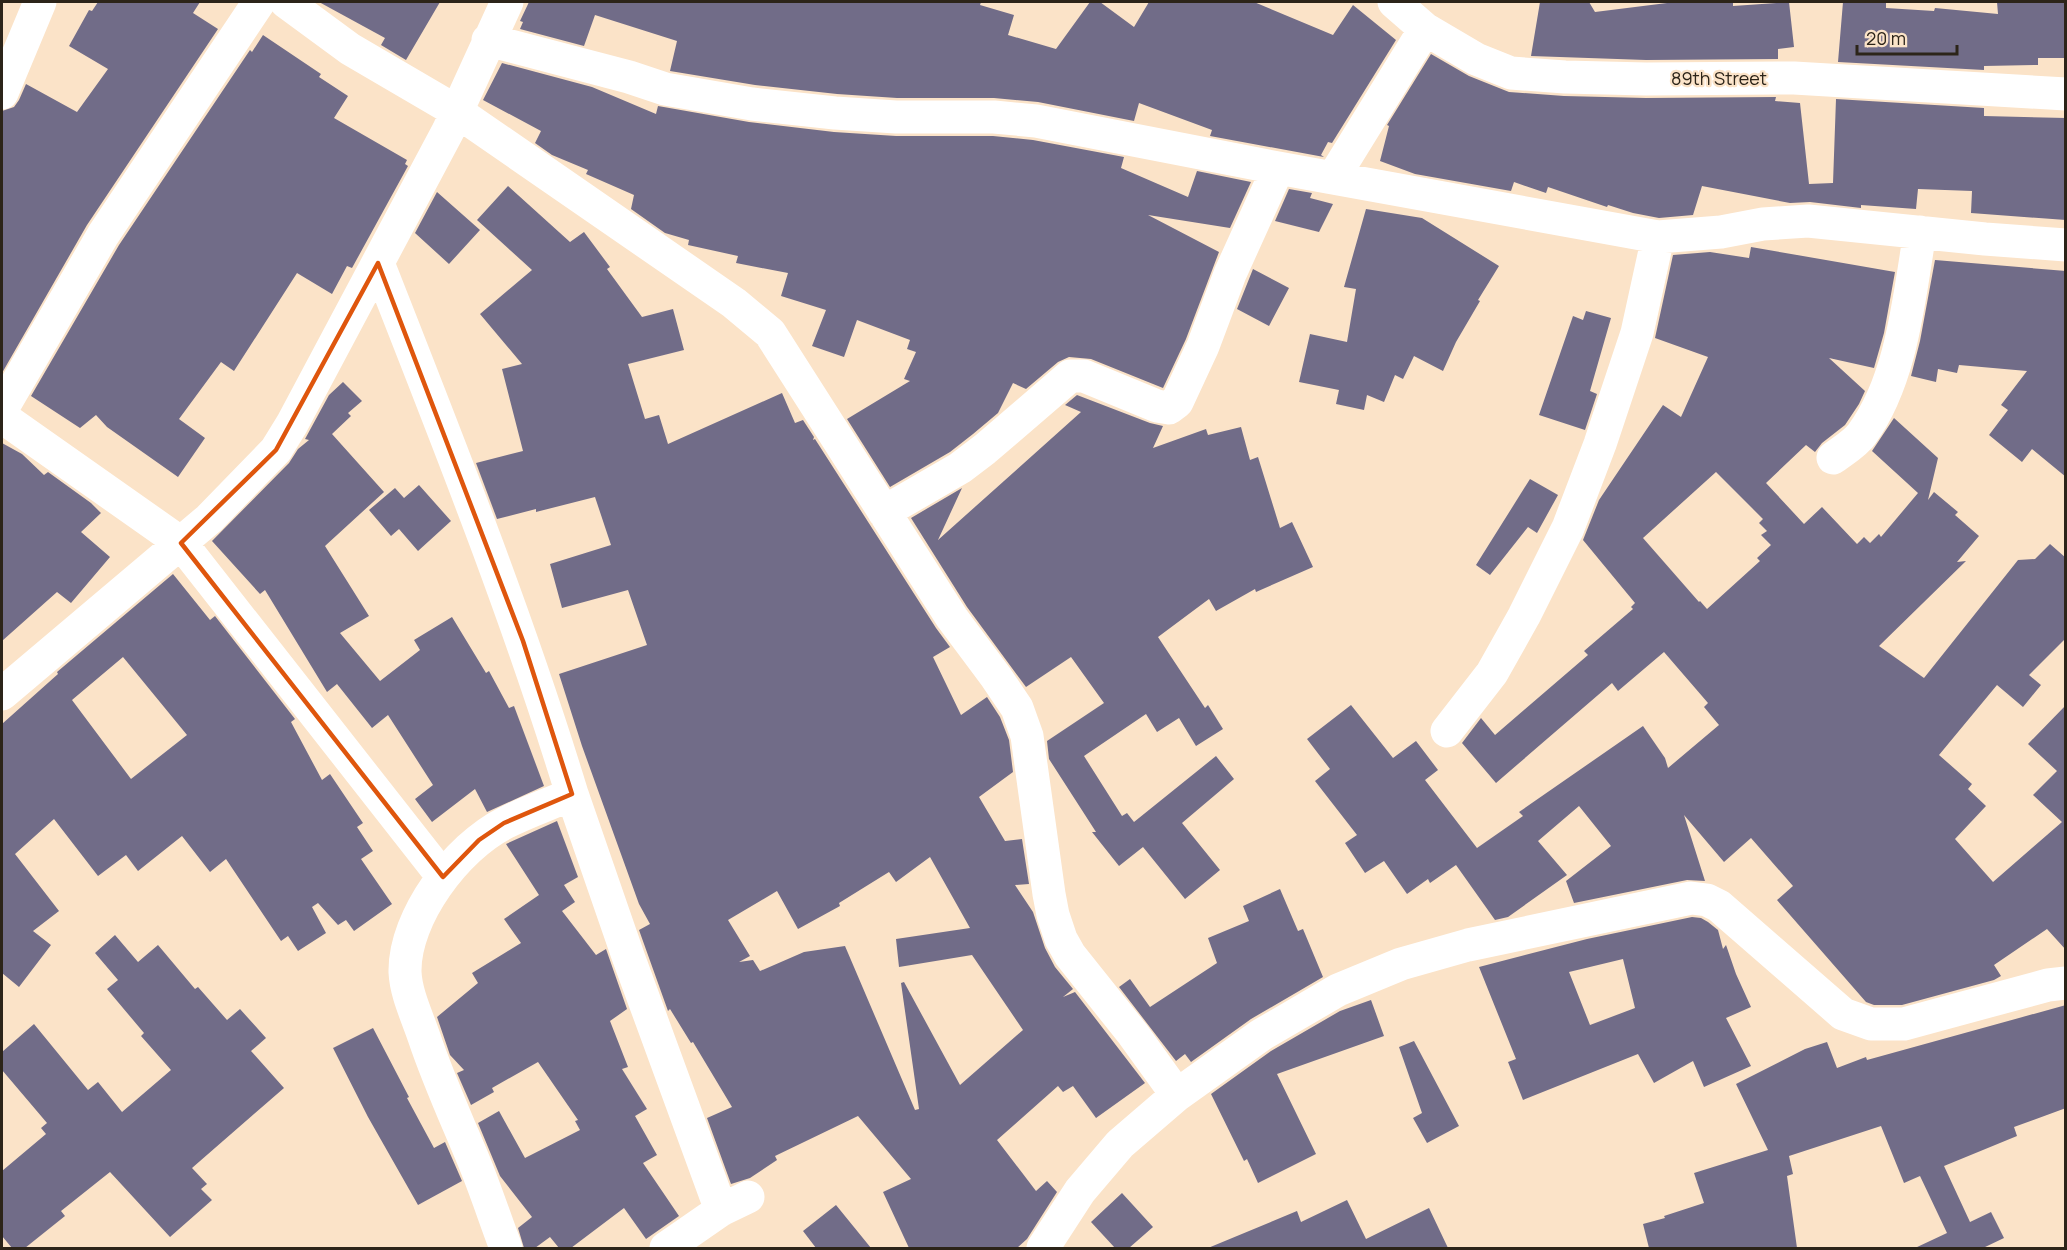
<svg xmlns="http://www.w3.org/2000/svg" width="2067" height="1250" font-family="Manrope,sans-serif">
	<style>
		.building { fill: #716c88; fill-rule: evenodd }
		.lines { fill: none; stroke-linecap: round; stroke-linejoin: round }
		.minor { stroke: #fff; stroke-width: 33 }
		.marked { fill: none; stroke: #df560d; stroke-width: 4.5; stroke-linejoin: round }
		.labels { text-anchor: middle; stroke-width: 4.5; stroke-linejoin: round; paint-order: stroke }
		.street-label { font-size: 18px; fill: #2c2419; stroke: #fbe3c8 }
	</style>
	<rect width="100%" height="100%" fill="#fbe3c8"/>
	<path class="building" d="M98,2H200L193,13L218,29L87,225L2,373V111L14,107L19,100L26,84L77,112L108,69L69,46L89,10L92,11Z
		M319,2H440L406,60L381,45L385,38Z
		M529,2H981L980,5L1014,15L1008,35L1056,49L1090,2H1100L1134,27L1149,2H1254L1333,35L1353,5L1396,40L1332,143L1328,142L1321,155L1324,157L1210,136L1212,130L1139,103L1134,121L1038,102L994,98H897L837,94L755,85L670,71L677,41L595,15L584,46L520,29L523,22L520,21Z
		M1540,2H1589L1595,12L1675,2H1733V6L1789,2L1794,47L1778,49V59L1646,60L1531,56Z
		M1843,2H1886V8L1934,11L1935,8L1998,14L1997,2H2066V58H2038V65L1984,66V70L1838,62Z
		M263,35L321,74L319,77L348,96L334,118L407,160L405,164L408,166L352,268L347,266L332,294L297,273L234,371L221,362L179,419L205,438L178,477L107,427L96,415L80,428L31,396L119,245L250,50L252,52Z
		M1431,54L1469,76L1509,92L1564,96L1646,98L1776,97L1775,101L1800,103L1809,184L1833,183L1836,99L1984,108V116L2066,118V220L1971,213L1972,191L1918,189L1916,209L1861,205V208L1810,202L1790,203L1702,186L1693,215L1659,218L1633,213L1608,205L1607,207L1548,187L1546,193L1514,182L1511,191L1415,174L1380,161L1389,126L1387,125Z
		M502,63L592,87L656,114L658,106L749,122L834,132L896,136H993L1033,140L1124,157L1121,168L1188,197L1197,171L1251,182L1230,228L1148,215L1219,252L1186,339L1163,388L1091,359L1069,357L1058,362L1026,389L1013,383L998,413L973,434L950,452L890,487L847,419L910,381L904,379L916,352L907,349L910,340L857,320L844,357L812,346L826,310L781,296L788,273L736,263L738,256L688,245L689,240L665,233L631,209L634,195L586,174L588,170L552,155L535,143L541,131L483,100Z
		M508,186L570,242L584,232L610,267L607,269L642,317L673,309L684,350L628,364L645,419L659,415L668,444L782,393L795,423L803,420L814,437L813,440L815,439L936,628L950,647L933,657L961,715L987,697L1000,717L1009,740L1013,772L979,797L1005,841L1022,839L1029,884L1015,885L1033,912L1045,948L1055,967L1073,989L1063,997L1075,992L1145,1083L1096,1118L1073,1086L1063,1092L1058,1086L997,1140L1036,1191L1047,1181L1057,1192L1027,1239L1017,1248H909L883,1192L911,1179L858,1116L775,1156L777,1160L750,1178L731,1184L707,1118L732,1107L693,1042L691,1043L670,1009L668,1011L639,930L650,924L639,904L582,746L559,674L647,645L628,590L562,608L550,564L611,545L595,497L536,512V509L497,519L476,463L523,451L502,369L522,364L480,314L532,270L477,220ZM930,857L970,928L896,939L899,967L972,955L1023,1030L960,1085L904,982L901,983L919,1109L915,1110L845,946L804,952L760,971L753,960L739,962L750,956L728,920L777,891L798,929L840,906L839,903L889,872L896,882Z
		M1289,189L1312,193L1310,198L1333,204L1319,232L1275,221Z
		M437,192L480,230L449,264L415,233Z
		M1366,209L1422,218L1499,266L1478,300L1480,301L1456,342L1443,371L1414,356L1403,379L1395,375L1384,402L1367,395L1364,410L1336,404L1339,390L1299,382L1310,334L1347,342L1356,289L1344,287Z
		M1751,247L1895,272L1884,333L1874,368L1829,358L1865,391L1859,404L1845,425L1822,443L1815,452L1806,445L1766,483L1804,524L1822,507L1857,544L1864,537L1870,543L1879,534L1881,537L1918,493L1872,451L1894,418L1938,458L1928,500L1934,492L1958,512L1955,515L1979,536L1957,562L1966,561L1879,646L1924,678L2018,560L2035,559L2050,544L2066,558V638L2029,675L2041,685L2023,707L1997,685L1939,755L1972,784L1968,789L1986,806L1955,839L1993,882L2062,822L2033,795L2057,771L2028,744L2066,705V950L2047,929L1994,965L2001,976L1994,980L1902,1005H1874L1866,1002L1777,900L1793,886L1751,838L1724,862L1684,815L1705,881L1687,880L1574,903L1566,881L1611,846L1579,806L1538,841L1567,875L1508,917L1495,920L1456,865L1430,883L1428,879L1407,894L1384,861L1365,873L1345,843L1357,835L1315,781L1330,769L1307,739L1351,705L1393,758L1416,741L1438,770L1425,780L1477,848L1523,816L1519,812L1643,726L1665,758L1668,768L1719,725L1704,707L1708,703L1664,652L1618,691L1612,683L1496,783L1462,743L1481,718L1495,735L1588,655L1584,651L1633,609L1631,607L1635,603L1583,540L1599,500L1663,405L1681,417L1708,357L1655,338L1673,255L1710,252L1749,258ZM1716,472L1763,519L1759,523L1767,531L1761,535L1771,545L1757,558L1760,561L1707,609L1700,601L1699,602L1643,538Z
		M1935,260L2066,271V477L2032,449L2022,462L1989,435L2008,410L2001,405L2027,371L1959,365L1957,373L1938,369L1936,382L1911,376L1920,341Z
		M1253,269L1289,288L1269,326L1237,309Z
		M1586,311L1611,318L1590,391L1597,394L1585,430L1539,415L1573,316L1583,320Z
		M343,382L362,401L348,413L351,416L332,434L384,492L325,546L369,616L340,633L380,681L420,650L414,640L452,617L486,673L489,671L509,708L514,706L544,786L487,812L475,789L432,822L415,799L433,785L388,715L372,728L337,684L327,692L265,590L260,594L212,541L289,463L298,449L309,440L305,439L329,395Z
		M1077,395L1150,423L1163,426L1153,448L1206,429L1208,435L1241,427L1250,460L1258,457L1280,528L1292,522L1313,567L1256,592L1255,589L1216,611L1209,599L1158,637L1205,708L1208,705L1223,729L1196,746L1179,718L1157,732L1146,714L1084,756L1122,816L1127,813L1134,822L1216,756L1234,779L1182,823L1220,870L1185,899L1143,847L1119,866L1092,832H1096L1049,759L1047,741L1104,703L1071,657L1026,687L967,607L911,518L962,488L938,540L1081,412L1065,405Z
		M2,443L22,454L44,475L48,472L91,503L101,513L81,532L110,557L71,603L57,592L2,641Z
		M1530,479L1558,495L1537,533L1528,527L1490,575L1476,565Z
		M419,485L451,521L418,551L399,529L391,536L369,510L395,488L404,498Z
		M173,574L210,620L215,616L295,719L291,722L322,780L330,774L363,823L357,827L373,851L361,859L392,904L354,931L346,920L338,925L318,903L312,907L326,933L298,951L288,936L281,941L226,859L210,872L182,836L138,871L126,855L98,876L54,819L15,854L59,911L33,931L51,945L19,987L2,973V724L58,674L57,672ZM123,657L187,735L131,779L72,700Z
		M557,821L578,877L564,885L575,902L562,911L596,955L606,949L627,1009L610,1021L628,1067L622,1069L647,1109L635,1116L657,1155L643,1163L679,1216L646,1239L624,1208L571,1248H559L550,1237L535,1248H524L518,1228L532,1217L500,1176L478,1123L499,1111L525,1158L580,1130L575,1121L578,1120L538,1062L492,1088L494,1092L471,1105L457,1073L464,1070L450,1055L437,1017L478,983L472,973L521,943L504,919L539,895L506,844Z
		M1280,889L1298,931L1303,929L1323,977L1251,1019L1191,1062L1185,1054L1176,1061L1119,987L1130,979L1150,1007L1217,963L1208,938L1249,921L1243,906Z
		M1692,917L1701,918L1708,922L1718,930L1723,949L1726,945L1736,974L1751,1007L1726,1018L1751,1066L1704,1087L1693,1061L1654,1083L1638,1054L1523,1100L1508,1062L1516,1059L1479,967L1587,939ZM1623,959L1635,1008L1590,1025L1569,972Z
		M115,935L138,962L158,945L195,989L198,987L227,1020L240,1009L266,1038L251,1051L284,1088L192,1168L207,1184L201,1189L212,1200L170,1237L110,1172L61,1211L65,1216L25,1248H12L2,1236V1171L46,1134L41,1128L47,1123L2,1070V1052L34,1024L88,1090L98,1082L122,1112L171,1070L141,1036L144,1033L107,989L118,980L95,953Z
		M1371,1000L1384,1036L1277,1074L1316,1154L1258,1183L1247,1159L1244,1161L1211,1094L1271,1051L1340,1011Z
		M2066,1005V1108L2014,1127L2017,1136L1944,1166L1970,1222L1991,1212L2004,1238L1983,1248H1915L1947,1233L1920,1176L1904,1183L1881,1126L1789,1156L1793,1174L1787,1176L1797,1248H1649L1643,1224L1665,1218L1664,1216L1704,1203L1694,1173L1768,1150L1736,1084L1805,1049L1827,1042L1837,1068L1866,1057L1867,1060Z
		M373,1028L409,1097L407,1098L434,1148L445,1142L462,1181L418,1205L368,1117L333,1048Z
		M1414,1041L1459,1126L1427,1143L1413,1118L1422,1113L1399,1047Z
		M1122,1193L1153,1227L1129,1248H1115L1091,1222Z
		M1347,1200L1366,1239L1429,1208L1448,1248H1208L1297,1211L1301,1222Z
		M836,1205L871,1248H816L803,1231Z"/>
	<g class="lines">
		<path class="minor" d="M286,2L350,49L456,111L734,303L770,333L952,618L996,677L1017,708L1027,736L1049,894L1053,915L1061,939L1070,955L1133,1034L1177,1095
			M1394,2L1425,29L1476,59L1511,73L1565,77L1646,79L1794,78L2066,94
			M488,40L629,77L665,89L752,104L835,113L896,117H994L1036,121L1278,168L1658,237L1721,232L1763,224L1808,221L1985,239L2066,245
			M2,93L40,2
			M1333,178L1425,29
			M378,263C447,439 517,614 572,794C550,804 526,812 505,823C457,847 404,917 405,972C406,994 417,1016 424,1037C438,1079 456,1118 473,1159C485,1188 495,1219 506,1248
			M2,409L103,235L259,2
			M2,417L181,543L443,877
			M1833,458C1842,451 1855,444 1862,434C1902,380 1909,298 1920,232
			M884,512L960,468L985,449L1070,376H1084L1157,406L1169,408L1177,402L1203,346L1230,274L1278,168
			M2,694L209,519L276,450L292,424L448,131L507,2
			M1447,731L1492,673L1524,616L1568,528L1600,444L1637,333L1658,237
			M572,794L628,956L721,1210
			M666,1248L721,1210L748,1197
			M1043,1248L1080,1191L1120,1144L1177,1095L1261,1035L1338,990L1401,964L1468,945L1691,898L1707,900L1719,906L1843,1014L1871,1024H1904L2048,985L2066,983"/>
	</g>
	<path class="marked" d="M378,263L523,641L572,794L504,823L479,840L443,877L181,543L276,450Z"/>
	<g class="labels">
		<g class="street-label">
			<text x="1719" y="85">89th Street</text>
		</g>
	</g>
	<rect width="2067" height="1250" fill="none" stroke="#2c2419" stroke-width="6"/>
	<path d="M1857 45v9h100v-9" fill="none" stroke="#2c2419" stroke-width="3"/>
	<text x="1866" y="45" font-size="18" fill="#2c2419" stroke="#fbe3c8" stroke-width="4.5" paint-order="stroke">20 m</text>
</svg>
